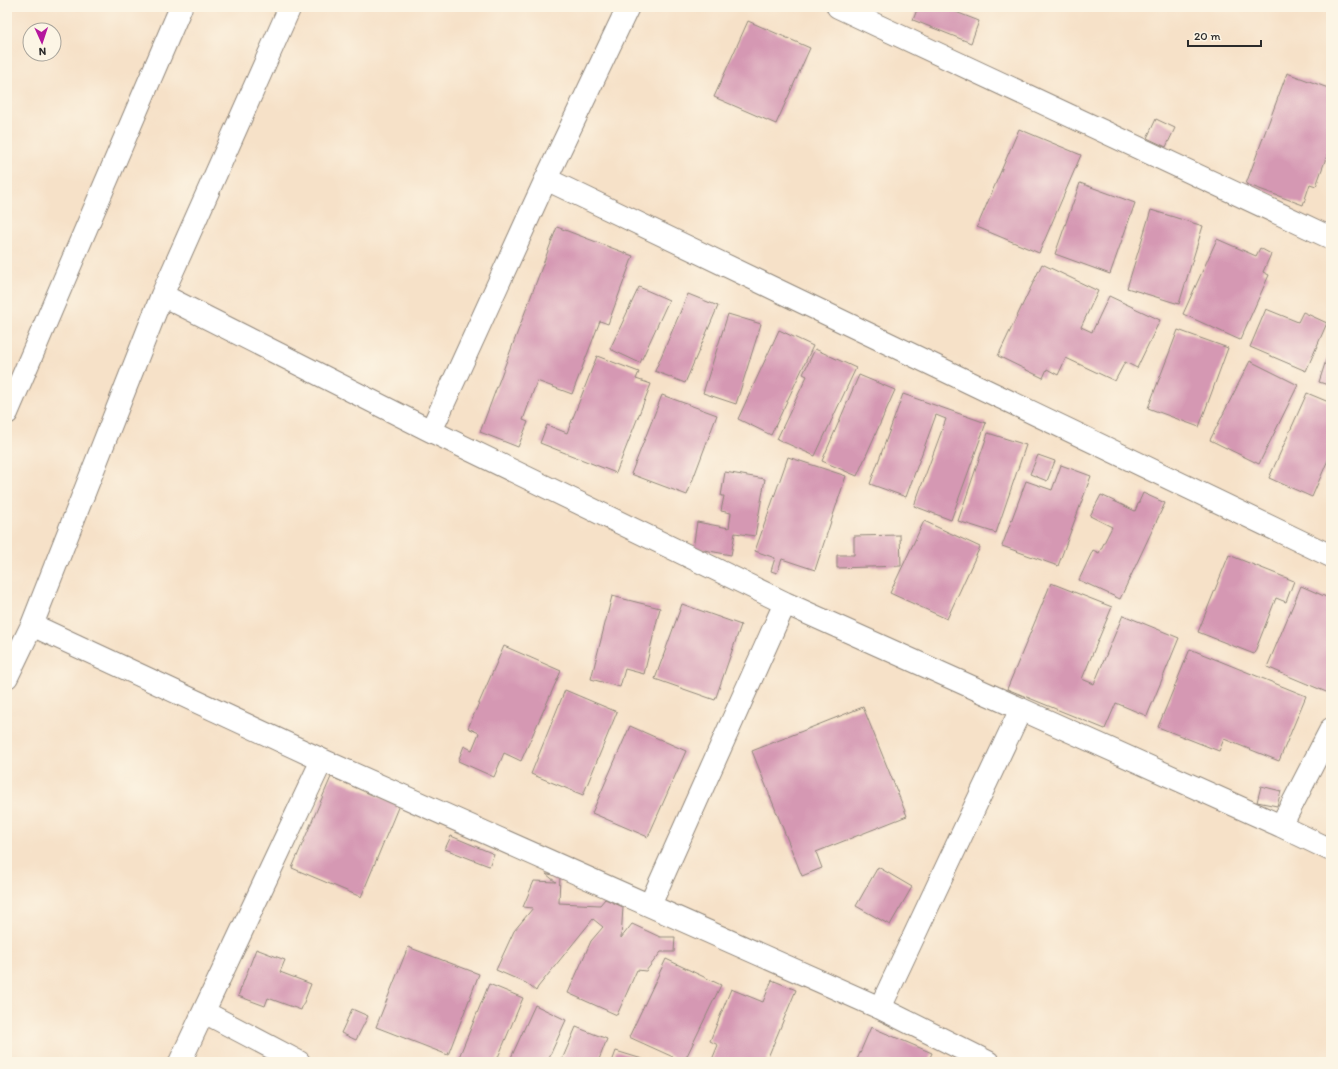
<svg xmlns="http://www.w3.org/2000/svg" width="1338" height="1069" font-family="Itim,sans-serif">
	<style>
		.building { fill: #d598b3 }
		.lines { fill: none; stroke-linecap: round; stroke-linejoin: round }
		.minor-casing { stroke: #90867a; stroke-width: 24 }
		.minor { stroke: #fff; stroke-width: 22 }
	</style>
	<rect width="100%" height="100%" fill="#fcf5e5"/>
	<filter id="ink" filterUnits="userSpaceOnUse"><feTurbulence type="fractalNoise" baseFrequency=".025" numOctaves="2"/><feDisplacementMap in="SourceGraphic" scale="8" xChannelSelector="R" yChannelSelector="G"/><feConvolveMatrix kernelMatrix="1 2 1 2 8 2 1 2 1" color-interpolation-filters="sRGB"/></filter>
	<filter id="wash" filterUnits="userSpaceOnUse"><feTurbulence type="fractalNoise" baseFrequency=".012" numOctaves="4" result="noise"/><feDisplacementMap in="SourceGraphic" scale="16" xChannelSelector="R" yChannelSelector="G"/><feGaussianBlur stdDeviation="0.9" result="paint"/><feColorMatrix in="noise" values="0 0 0 0 0 0 0 0 0 0 0 0 0 0 0 0 0 1.4 0 .05"/><feComposite in="paint" operator="in"/></filter>
	<g filter="url(#wash)">
		<rect width="100%" height="100%" fill="#f6e1c8"/>
		<g id="blocks">
			<path class="building" d="M918,7H933L939,9L940,7H943L979,21L971,43L913,20Z
				M982,7H996L994,11Z
				M748,21L810,48L776,124L714,97Z
				M1287,73L1331,89V144L1316,186L1310,184L1303,205L1246,184Z
				M1156,119L1175,128L1166,147L1147,138Z
				M1019,129L1081,155L1039,253L977,227Z
				M1080,183L1135,203L1110,274L1055,254Z
				M1151,210L1203,226L1179,304L1127,288Z
				M557,227L633,256L608,324L600,321L572,394L537,381L523,420L528,422L518,447L480,432Z
				M1217,239L1256,256L1260,248L1271,254L1263,272L1269,275L1240,340L1183,314Z
				M1042,264L1098,291L1081,327L1092,332L1109,296L1160,320L1137,368L1125,362L1115,381L1066,358L1058,375L1047,369L1043,378L998,356Z
				M639,287L669,300L640,363L610,349Z
				M688,294L718,306L685,383L655,371Z
				M1266,309L1298,322L1303,312L1327,323L1306,371L1250,347Z
				M728,314L761,324L736,404L703,393Z
				M779,330L813,346L771,435L738,419Z
				M1178,330L1228,348L1199,427L1148,408Z
				M1331,345V386L1319,382Z
				M815,349L856,368L815,456L777,439L807,376L803,374Z
				M597,356L639,372L636,379L651,384L616,473L540,443L547,425L567,433Z
				M1250,361L1298,385L1259,464L1210,440Z
				M859,375L895,390L857,476L822,461Z
				M1307,393L1331,403V453L1312,497L1269,478Z
				M903,394L986,423L951,520L914,506L946,419L936,415L906,497L870,484Z
				M662,395L717,415L687,495L631,474Z
				M988,433L1026,445L996,533L958,521Z
				M1038,455L1055,461L1047,481L1030,474Z
				M788,457L846,476L815,570L782,559L777,573L771,571L775,558L755,551Z
				M1061,465L1091,476L1058,566L1002,546L1026,481L1052,490Z
				M725,472L765,479L755,536L735,533L731,555L693,548L697,522L729,528L731,513L721,511L724,496H721Z
				M1143,493L1165,503L1120,599L1079,580L1093,550L1099,553L1112,527L1090,516L1101,495L1135,511Z
				M924,521L980,547L947,619L890,593Z
				M900,535L901,566L837,568V555H854V536Z
				M1229,555L1294,581L1286,602L1276,598L1254,654L1198,632Z
				M1051,583L1112,607L1082,679L1094,684L1123,615L1179,638L1147,716L1116,703L1105,729L1007,689Z
				M1301,586L1331,599V694L1267,667Z
				M612,596L660,608L644,674L625,669L620,687L591,679Z
				M682,604L741,625L715,700L655,679Z
				M504,646L561,671L521,761L504,753L494,777L458,761L464,746L472,750L479,733L468,728Z
				M1190,649L1306,696L1279,761L1224,739L1219,751L1158,727Z
				M565,690L617,712L583,795L531,774Z
				M863,707L907,816L816,852L822,868L802,876L752,751Z
				M630,726L686,751L648,837L592,813Z
				M331,777L399,805L361,897L292,868Z
				M1261,786L1281,791L1277,806L1257,802Z
				M451,836L494,854L489,866L445,849Z
				M878,867L912,887L890,925L856,906Z
				M546,874L560,875L559,903L600,905L605,899L623,907L621,938L632,924L660,937H675L674,952H661L646,971L637,970L617,1015L568,993L591,941L603,927L593,919L538,987L536,991L526,983L496,970L514,931L533,908L523,907L534,881L556,882Z
				M408,947L479,974L448,1055L376,1027Z
				M256,949L285,960L280,972L311,984L301,1010L268,998L265,1006L238,996Z
				M666,959L721,985L684,1062L629,1037Z
				M772,980L796,990L766,1062H711L718,1045L710,1041L731,989L763,1002Z
				M489,984L523,998L496,1062H457Z
				M535,1005L566,1020L547,1062H509Z
				M352,1009L368,1016L356,1040L341,1033Z
				M576,1027L607,1039L598,1062H561Z
				M871,1027L932,1053L928,1062H856Z
				M616,1051L652,1062H612Z"/>
		</g>
	</g>
	<g filter="url(#ink)">
		<use href="#blocks" fill-opacity="0" stroke="#90867a" stroke-width="1"/>
		<g class="lines">
			<defs>
				<path id="minor" d="M838,7L1331,238
					M546,179L1331,556
					M162,295L431,431L785,603L1281,826L1331,850
					M7,413L181,7
					M431,431L546,179L628,7
					M32,625L322,760L880,1008L988,1062
					M7,677L32,625L162,295L290,7
					M1281,826L1331,729
					M650,905L785,603
					M880,1008L1021,709
					M204,1012L299,1062
					M180,1062L322,760"/>
			</defs>
			<use href="#minor" class="minor-casing"/>
			<use href="#minor" class="minor"/>
		</g>
	</g>
	<rect width="1338" height="1069" fill="none" stroke="#fcf5e5" stroke-width="24"/>
	<g transform="translate(42 42) rotate(177)"><circle r="19" fill="#fcf5e5" stroke="#a8a49b"/>
	<path d="M0-3L7 15L0 10L-7 15Z" fill="#b5179e"/>
	<text y="-6" font-size="11" font-weight="bold" text-anchor="middle" fill="#2b2b2b">N</text>
	</g>
	<path d="M1188 40v6h73v-6" fill="none" stroke="#2b2b2b" stroke-width="2"/>
	<text x="1194" y="40" font-size="12" fill="#2b2b2b" stroke="#fcf5e5" stroke-width="3" paint-order="stroke">20 m</text>
</svg>
